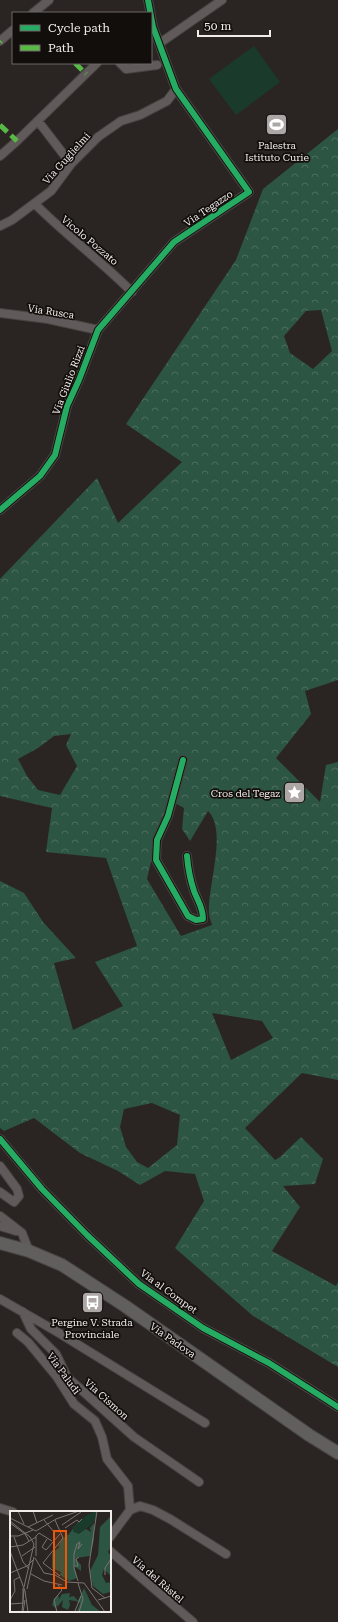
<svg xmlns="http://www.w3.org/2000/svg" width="338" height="1622" font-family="'Roboto Serif',serif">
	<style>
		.forest { fill: url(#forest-crowns); fill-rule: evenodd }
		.park { fill: #1a3b2c }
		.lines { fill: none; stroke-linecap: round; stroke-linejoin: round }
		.minor-casing { stroke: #474341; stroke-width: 10 }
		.secondary-casing { stroke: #474341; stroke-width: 14 }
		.minor { stroke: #605b5a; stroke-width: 8 }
		.secondary { stroke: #605f5e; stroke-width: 12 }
		.quiet { stroke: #58b947; stroke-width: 5; stroke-dasharray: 10 5; stroke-linecap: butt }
		.cycleway-casing { stroke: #120e0c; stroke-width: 8 }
		.cycleway { stroke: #26ab63; stroke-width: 6 }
		.labels { text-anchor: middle; stroke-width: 3.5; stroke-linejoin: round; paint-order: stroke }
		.poi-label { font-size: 10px; fill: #f2ece9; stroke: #120e0c }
		.street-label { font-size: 10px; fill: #f2ece9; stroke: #120e0c }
		.inset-road { fill: none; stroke: #7a7572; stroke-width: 1 }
		.view { fill: #e8590c; fill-opacity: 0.15; stroke: #e8590c; stroke-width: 2 }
		.inset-edge { fill: none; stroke: #f2ece9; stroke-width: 2 }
	</style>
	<defs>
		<pattern id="forest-crowns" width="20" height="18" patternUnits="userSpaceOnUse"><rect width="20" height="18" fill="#2d5543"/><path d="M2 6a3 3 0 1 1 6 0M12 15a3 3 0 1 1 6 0" fill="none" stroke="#4c6e5e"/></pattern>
	</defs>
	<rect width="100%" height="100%" fill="#2a2523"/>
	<path class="forest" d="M338,129V680L305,691L311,714L276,758L320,802L326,765L338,762V1080L302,1073L245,1128L275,1160L280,1157L301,1137L323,1159L315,1184L283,1186L300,1207L272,1251L336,1286L338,1282V1367L253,1316L175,1248L204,1201L195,1174L165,1171L140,1185L118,1171L80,1153L34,1118L4,1131L0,1128V881L24,893L43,922L76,958L54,963L73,1030L123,1006L95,962L137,946L106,858L46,852L52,808L0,796V579L97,478L118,523L182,462L126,424L236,260L263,189ZM321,310L332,351L313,369L290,353L284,336L306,311ZM71,734L66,745L77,766L60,795L38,790L27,776L18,759L38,748L54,736ZM175,803L184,808L182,829L190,841L208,811C228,830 207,888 209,913C209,917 211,921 212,925L181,936L147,879L161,819ZM212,1013L262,1021L273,1038L231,1060ZM152,1103L180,1115L177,1145L148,1168L137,1162L126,1147L120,1127L124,1109Z"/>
	<path class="park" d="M254,46L280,82L236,115L209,79Z"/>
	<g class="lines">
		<defs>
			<path id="minor" d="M33,13L49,0
				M0,41L13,30
				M160,43L222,0
				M120,63L126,69L157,65
				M38,121L71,164
				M0,156L17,141L97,63
				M35,204C66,235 101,261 132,292
				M0,226L12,220L51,191L71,164L98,137L121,121L140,115L167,101L176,89
				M0,313L48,319L98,330
				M0,510L40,476L55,455L67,406L79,380L98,330L174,242L249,192L176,89L153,27L148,0
				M183,760L168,816L157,840L156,860L188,916L196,920L203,919C203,907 198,902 194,891C190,879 188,868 187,856
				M0,1139L42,1189L87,1235L139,1284L203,1328L269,1363L338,1407
				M0,1166L17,1189L19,1196L14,1202L0,1192
				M0,1216L22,1233L29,1251
				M0,1226L16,1231
				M0,1299L59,1333L205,1423
				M23,1312L31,1329L56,1354L67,1377L134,1437L199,1482
				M17,1333L28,1342L57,1377L74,1404L95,1421L102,1437L107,1459L128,1486L130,1510
				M0,1508L13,1512
				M110,1537L130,1510L140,1506L153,1510L170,1519L226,1554
				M110,1551L193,1622"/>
			<path id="secondary" d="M0,1243L29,1251L62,1265L125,1306L309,1435L338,1453"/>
		</defs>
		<use href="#minor" class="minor-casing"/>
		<use href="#secondary" class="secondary-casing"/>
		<use href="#minor" class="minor"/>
		<use href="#secondary" class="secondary"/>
		<path class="quiet" d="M0,42L1,41
			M75,63L86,74
			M0,125L17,141"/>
		<defs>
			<path id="cycleway" d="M0,510L40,476L55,455L67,406L79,380L98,330L174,242L249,192L176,89L153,27L148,0
				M183,760L168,816L157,840L156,860L188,916L196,920L203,919C203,907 198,902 194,891C190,879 188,868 187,856
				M0,1139L42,1189L87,1235L139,1284L203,1328L269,1363L338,1407"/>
		</defs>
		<use href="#cycleway" class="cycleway-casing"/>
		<use href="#cycleway" class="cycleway"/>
	</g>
	<defs>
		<symbol id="stadium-square" viewBox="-11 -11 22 22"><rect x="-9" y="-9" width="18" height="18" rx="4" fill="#aca6a4" stroke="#120e0c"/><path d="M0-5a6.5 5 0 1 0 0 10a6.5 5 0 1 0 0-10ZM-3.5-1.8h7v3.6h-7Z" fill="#fff"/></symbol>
		<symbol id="sight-square" viewBox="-11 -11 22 22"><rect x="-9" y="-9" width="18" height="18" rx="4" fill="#aca6a4" stroke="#120e0c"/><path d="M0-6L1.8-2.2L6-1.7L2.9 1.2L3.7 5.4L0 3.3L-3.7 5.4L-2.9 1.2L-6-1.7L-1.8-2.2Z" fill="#fff"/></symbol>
		<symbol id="bus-square" viewBox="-11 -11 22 22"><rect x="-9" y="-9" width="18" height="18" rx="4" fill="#aca6a4" stroke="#120e0c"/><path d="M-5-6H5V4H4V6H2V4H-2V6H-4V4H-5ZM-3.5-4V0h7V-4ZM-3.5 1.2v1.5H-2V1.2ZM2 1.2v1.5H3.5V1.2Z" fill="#fff"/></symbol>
	</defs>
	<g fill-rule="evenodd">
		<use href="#stadium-square" x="264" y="112" width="25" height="25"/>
		<use href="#sight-square" x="282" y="780" width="25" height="25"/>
		<use href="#bus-square" x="80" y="1290" width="25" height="25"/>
	</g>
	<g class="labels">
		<g class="poi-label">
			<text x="277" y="149">Palestra<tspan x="277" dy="12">Istituto Curie</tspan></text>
			<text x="280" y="797" text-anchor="end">Cros del Tegaz</text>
			<text x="92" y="1326">Pergine V. Strada<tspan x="92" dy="12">Provinciale</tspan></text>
		</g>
		<g class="street-label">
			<text transform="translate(66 158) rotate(-48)" y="4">Via Guglielmi</text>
			<text transform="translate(208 208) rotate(-34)" y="4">Via Tegazzo</text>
			<text transform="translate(90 240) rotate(40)" y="4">Vicolo Pozzato</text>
			<text transform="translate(51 311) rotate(9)" y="4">Via Rusca</text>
			<text transform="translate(68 380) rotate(-69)" y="4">Via Giulio Rizzi</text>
			<text transform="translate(169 1291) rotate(36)" y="4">Via al Compet</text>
			<text transform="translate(173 1340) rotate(35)" y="4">Via Padova</text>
			<text transform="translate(64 1373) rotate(54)" y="4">Via Paludi</text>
			<text transform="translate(107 1399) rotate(42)" y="4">Via Cismon</text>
			<text transform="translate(158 1579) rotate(41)" y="4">Via del Ràstel</text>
		</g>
	</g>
	<g transform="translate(10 1511)">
		<rect width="101" height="101" fill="#2a2523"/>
		<path d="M86,0L85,9L63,20L67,22L76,18L81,21L80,17L84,12V29L80,45L65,47L71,54V60L64,55L67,67L59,70L50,64L51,61L42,57V42L50,36L48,35L53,27L59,23L68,11ZM100,6H101V36L98,41L101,45V65L94,58L92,64L96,72L101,71V82L100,84V81L93,83L83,75L80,60L88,44L90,16ZM74,77L82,94L91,101H63L67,100L70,92L66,90L59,89L60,94L58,99L52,96L53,89L47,96L46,94V98L42,94L44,88L48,84L49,88L52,83L60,82L59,86L64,85L68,90Z" fill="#2d5543"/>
		<path d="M86,0L85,9L81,14L69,23L64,21L62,17L77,4Z" fill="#1a3b2c"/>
		<path class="inset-road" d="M8,0L14,13M23,0L27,12M0,7L26,20L46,8L69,0M34,9L44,21M0,10L20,26L24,33L14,76M0,12L15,23L19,30M52,14L71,1M18,16L43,4M55,17L67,9L69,11L72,8M0,25H8L23,19M26,25L29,22L42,30M4,26L13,51L19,58M0,36L13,34L26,26M36,39L50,23M36,39L32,36L37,28M0,40L15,80L18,101M12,45L25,36M26,45V25M25,47L34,62L45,64L57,71L74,72L95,101M33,52L53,27L45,9M33,52L50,65M65,55H68L66,48L69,46M0,62L17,55L23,49M21,63L34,70L52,74M95,64V57L101,48M68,70L64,57V43L67,33L70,31L68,38L72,33M68,72L73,88L69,101M13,77V91M82,77L79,54L87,0M82,77L95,87M17,78L24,46M0,89L5,80L4,69L10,66M88,89L101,85M0,93L14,92M65,100L71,85M12,101L14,78M13,101L15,89M47,101L44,89L52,79L48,74"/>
		<path class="view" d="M44,20H56V77H44Z"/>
		<rect width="101" height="101" class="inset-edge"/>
	</g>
	<rect x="12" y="12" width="140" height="52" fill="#120e0c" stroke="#6c6764"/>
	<rect x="20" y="25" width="20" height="6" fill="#26ab63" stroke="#6c6764"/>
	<text x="48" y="32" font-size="12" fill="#f2ece9">Cycle path</text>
	<rect x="20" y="45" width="20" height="6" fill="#58b947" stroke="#6c6764"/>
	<text x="48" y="52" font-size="12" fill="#f2ece9">Path</text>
	<path d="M198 30v6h72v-6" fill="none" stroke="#f2ece9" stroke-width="2"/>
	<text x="204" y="30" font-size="12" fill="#f2ece9" stroke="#120e0c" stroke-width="3" paint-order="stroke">50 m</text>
</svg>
